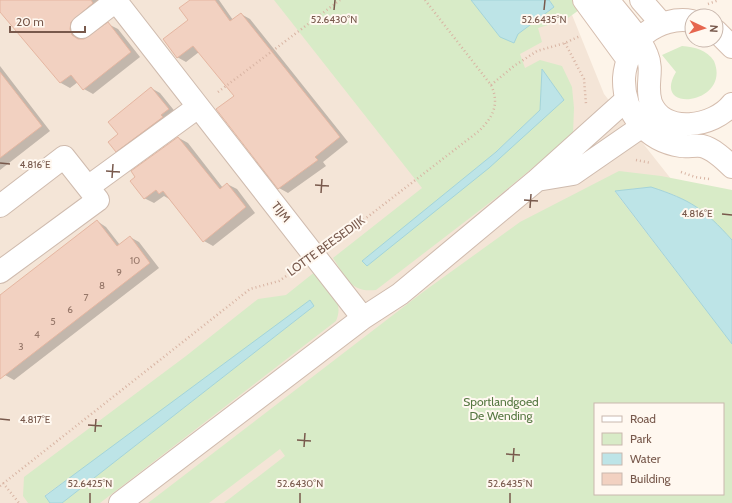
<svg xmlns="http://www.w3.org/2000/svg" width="732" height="503" font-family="Cabin,sans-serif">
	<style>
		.residential { fill: #f4e5d7; fill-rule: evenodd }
		.green { fill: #d8ebc7; fill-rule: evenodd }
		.water { fill: #bde4e7; stroke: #a3d4d9 }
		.shadow { fill: #0003 }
		.building { fill: #f2d1c1; stroke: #e5b6a1 }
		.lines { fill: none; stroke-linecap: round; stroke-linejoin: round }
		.minor-casing { stroke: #cfbbae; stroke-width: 24 }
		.secondary-casing { stroke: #d5bdae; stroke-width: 24 }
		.path { stroke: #d8b4a3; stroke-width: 2.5; stroke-dasharray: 1 3; stroke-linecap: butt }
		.minor { stroke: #fff; stroke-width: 22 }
		.secondary { stroke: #fff; stroke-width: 22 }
		.ticks { fill: none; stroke: #78594c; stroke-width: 1.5 }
		.labels { text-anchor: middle; stroke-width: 4; stroke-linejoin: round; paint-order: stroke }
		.number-label { font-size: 10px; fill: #967769 }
		.street-label { font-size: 12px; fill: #78594c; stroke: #fff8f0 }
		.park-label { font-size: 12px; fill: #557741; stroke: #fff8f0 }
		.ticks-label { font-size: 10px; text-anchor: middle; fill: #78594c; stroke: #fff8f0; stroke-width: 4; stroke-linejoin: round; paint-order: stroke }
	</style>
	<rect width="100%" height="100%" fill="#fdf4e9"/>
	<path class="residential" d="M0,0H566L604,94L675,184L732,207V503H0ZM595,404H723V494H595Z"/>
	<path class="green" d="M274,0H471L500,37L518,34L554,7L549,0H576L582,8L565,20L538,28L542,42L520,54L525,68L540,60L562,66L572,87L574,108L573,134L501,194L376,290C350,293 346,277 333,258L422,188ZM542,69L564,100L367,266L363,261L496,152L540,110Z
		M682,46C695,47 707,50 714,61C732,104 650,115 676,72L662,55Z
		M619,171L661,176L732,190V240C709,215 686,195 652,188C642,186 626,190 615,192L732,344V503H224L285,456L280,449L209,503H148L423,292L520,222ZM595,404H723V494H595Z
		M316,271C328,286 345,301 336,321L100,503H62L314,306L45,495L50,503H28L23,496L24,477L186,356L258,299L286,295Z"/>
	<path class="water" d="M471,0H549L554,7L518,34L514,43L500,37Z
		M542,69L564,100L489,168L367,266L362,261L496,152L540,110Z
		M651,187C691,200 704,209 732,240V344L615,191Z
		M310,300L314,306L62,503H50L45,496Z"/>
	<path class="shadow" d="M0,0H102L79,34L81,40H83L108,24L118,29L140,57L93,94L84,89L78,82L70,88L61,83L0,3Z
		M191,0H219L233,20L241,14L250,19L348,142L323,162L326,166L288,193L279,188L218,109L235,96L199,52L186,62L177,57L189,20Z
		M0,66L50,131L0,170Z
		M151,88L160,93L177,114L125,156L116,151L120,135Z
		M179,138L188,143L223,188L227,184L237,189L255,213L213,246L204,241L169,199L164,196L154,203L144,198Z
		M97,221L106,227L120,245L130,237L139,242L159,268L14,380L5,375L0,368V296Z"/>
	<path class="building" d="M0,0H91L93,3L71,22L70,29L72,35L78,39H84L108,22L131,52L83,90L71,75L60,83L0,12Z
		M190,0H215L230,21L241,13L340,137L315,157L318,160L278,189L216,109L234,96L193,46L177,58L163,39L188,20L179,8Z
		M0,72L42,126L0,158Z
		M151,87L169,109L161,115L163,117L116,152L108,142L118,134L108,122Z
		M178,137L220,189L227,183L246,207L203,242L163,191L159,194L156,190L144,199L130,181L135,177L131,171Z
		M97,220L117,246L130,236L150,263L0,379V295Z"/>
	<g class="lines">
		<defs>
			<path id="minor" d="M116,1L363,318
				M82,27L117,0
				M537,180L573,174L641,127
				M88,187L198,107
				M0,206L64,157L98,200L0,272
				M120,503L363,318L400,294L537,180L626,100"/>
			<path id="secondary" d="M584,0L628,60
				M608,0C621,17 639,35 647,55C654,71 645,85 651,103C664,135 714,127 732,104
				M641,0L662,24
				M692,21C676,18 659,23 646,33C633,44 625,62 624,78C623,113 647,141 681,146C688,147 695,145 702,146C714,149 724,159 732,167
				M716,31L732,47"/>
		</defs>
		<use href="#minor" class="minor-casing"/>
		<use href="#secondary" class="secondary-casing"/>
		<path class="path" d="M708,4L719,0
			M565,43L584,79L586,104
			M491,85L514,66L537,51L565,43L580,36
			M218,92L340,0
			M636,160L651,163
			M681,172L695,177L709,179
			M335,242L479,131C493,117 500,104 491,85L425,0
			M3,483L19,503
			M0,486L250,289L279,281L295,270"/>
		<use href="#minor" class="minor"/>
		<use href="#secondary" class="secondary"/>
	</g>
	<path class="ticks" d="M334,10L335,0M544,10L545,0M0,163L10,164M106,171L120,172M112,178L113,164M315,185L329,186M321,193L322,179M524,200L538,201M530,208L531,194M722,214L732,215M0,419L10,420M88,425L102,426M95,432L96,419M297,440L311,441M304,447L305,433M506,454L520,455M513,462L514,448M90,503V493M300,503V493M510,503V493"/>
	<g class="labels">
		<g class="number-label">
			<text x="135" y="264">10</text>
			<text x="119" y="276">9</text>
			<text x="102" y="289">8</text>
			<text x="86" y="301">7</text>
			<text x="70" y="313">6</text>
			<text x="53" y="325">5</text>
			<text x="37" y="338">4</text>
			<text x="21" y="350">3</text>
		</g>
		<g class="street-label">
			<text transform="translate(281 212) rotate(52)" y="4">TIJM</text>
			<text transform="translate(326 246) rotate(-36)" y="4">LOTTE BEESEDIJK</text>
		</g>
		<g class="park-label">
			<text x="501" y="406">Sportlandgoed<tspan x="501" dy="14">De Wending</tspan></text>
		</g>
	</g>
	<g class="ticks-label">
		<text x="334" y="23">52.6430°N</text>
		<text x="544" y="23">52.6435°N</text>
		<text x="35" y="168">4.816°E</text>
		<text x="697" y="217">4.816°E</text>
		<text x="35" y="423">4.817°E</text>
		<text x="90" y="487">52.6425°N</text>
		<text x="300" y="487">52.6430°N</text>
		<text x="510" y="487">52.6435°N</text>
	</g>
	<rect x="594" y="403" width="130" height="92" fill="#fff8f0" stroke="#c9b8ae"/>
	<rect x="602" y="416" width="20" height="6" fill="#ffffff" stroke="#c9b8ae"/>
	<text x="630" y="423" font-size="12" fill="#78594c">Road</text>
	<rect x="602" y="433" width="20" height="12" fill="#d8ebc7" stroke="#c9b8ae"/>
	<text x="630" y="443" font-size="12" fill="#78594c">Park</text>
	<rect x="602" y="453" width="20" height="12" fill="#bde4e7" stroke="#c9b8ae"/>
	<text x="630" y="463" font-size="12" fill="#78594c">Water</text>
	<rect x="602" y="473" width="20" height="12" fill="#f2d1c1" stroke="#c9b8ae"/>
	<text x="630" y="483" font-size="12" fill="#78594c">Building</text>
	<g transform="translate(704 28) rotate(94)"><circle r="19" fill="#fff8f0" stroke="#c9b8ae"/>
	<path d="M0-3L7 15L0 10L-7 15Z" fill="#e6664f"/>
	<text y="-6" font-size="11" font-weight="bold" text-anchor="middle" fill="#78594c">N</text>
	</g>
	<path d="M10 26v6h75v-6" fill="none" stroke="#78594c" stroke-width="2"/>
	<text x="16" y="26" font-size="12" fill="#78594c" stroke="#fff8f0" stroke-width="3" paint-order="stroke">20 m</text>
</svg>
